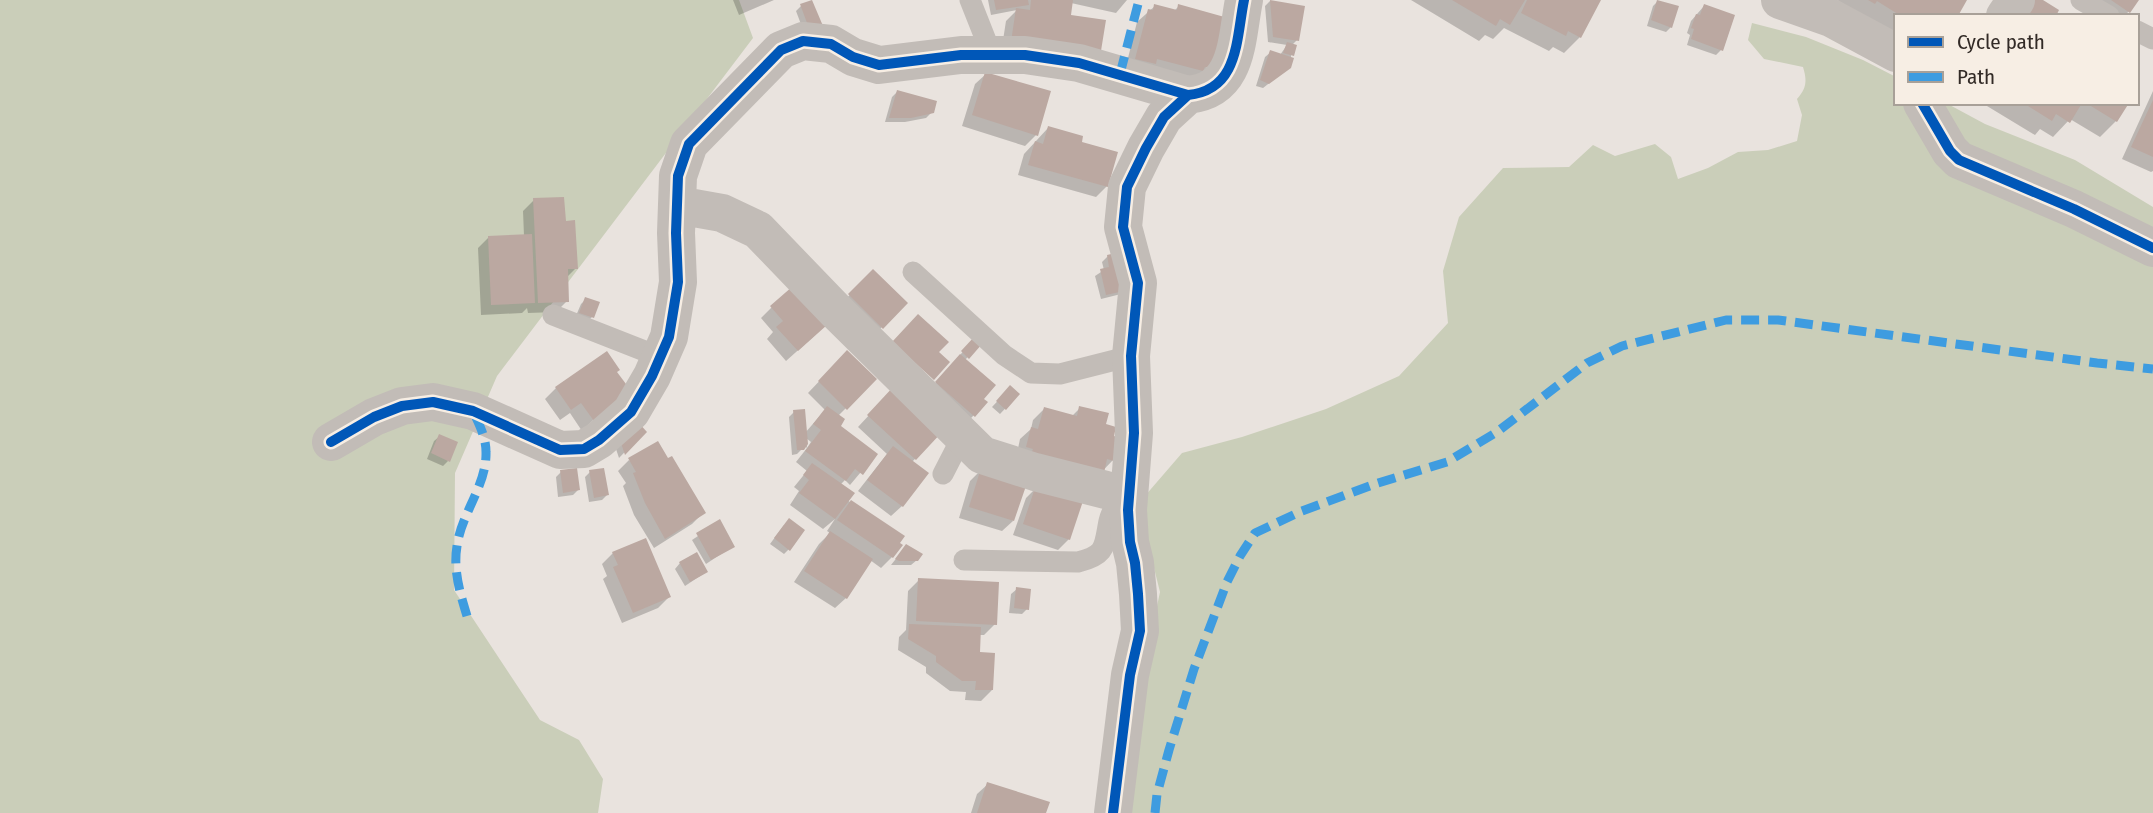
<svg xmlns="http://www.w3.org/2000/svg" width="2153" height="813" font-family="'Fira Sans Condensed',sans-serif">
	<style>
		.green { fill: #caceb9 }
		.shadow { fill: #0003; fill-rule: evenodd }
		.building { fill: #bba8a1 }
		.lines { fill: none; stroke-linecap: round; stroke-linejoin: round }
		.lane { stroke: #c2bcb7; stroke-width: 21 }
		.street { stroke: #c2bcb7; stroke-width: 38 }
		.quiet { stroke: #3e9ce0; stroke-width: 9; stroke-dasharray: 18 9; stroke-linecap: butt }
		.cycleway-casing { stroke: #f7eee4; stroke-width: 15 }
		.cycleway { stroke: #0057b8; stroke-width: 10 }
	</style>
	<rect width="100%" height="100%" fill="#e9e3de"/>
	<path class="green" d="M0,0H739L753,38L497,376L455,473L454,590L540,720L579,740L603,779L598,813H0Z
		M1752,23L1806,37L1863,60L1896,77V103H1946L1985,124L2075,160L2153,207V813H1125L1146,658L1160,592L1138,504L1182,453L1242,437L1326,409L1399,376L1448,323L1443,271L1459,217L1503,168L1569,167L1593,145L1615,156L1655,144L1671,157L1678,179L1708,168L1738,152L1768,150L1797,141L1802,115L1797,99C1807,88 1807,80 1803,67L1764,59L1748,40Z"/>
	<path class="shadow" d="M733,0H774L739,15Z
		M988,0H1127L1116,13L1071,3L1001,53L1006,21L1017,10L991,15Z
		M1411,0H1599L1580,37L1564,53L1553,47L1549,51L1504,28L1493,39L1485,35L1479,41Z
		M1837,0H1965L1955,16H1896V37Z
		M2099,0H2137L2125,16H2121Z
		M1270,1L1303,7L1297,40L1292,45L1290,67L1263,88L1256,86L1265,57L1271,52L1280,55L1287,45L1268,42L1265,6Z
		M1658,1L1671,27L1666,32L1647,26L1653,6Z
		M801,6L821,26L805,35L796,11Z
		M1155,6L1174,11L1179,6L1226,19L1202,79L1125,70L1137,22Z
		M1704,6L1721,50L1716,55L1687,45L1690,35L1687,33L1691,21Z
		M986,74L1036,135L1025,146L962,126L975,84Z
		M2153,91V171L2151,172L2122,159Z
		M897,92L932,112L926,118L905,122H885L892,97Z
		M1982,103H2127L2116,121L2100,137L2070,119L2053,137L2040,129L2035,135Z
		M1048,128L1079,143L1107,186L1096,197L1018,175L1024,154Z
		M534,200L576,268L566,278L567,301L556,312L528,313L527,308L522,313L481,315L478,248L489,237L524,236L523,211Z
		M1108,256L1121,294L1101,299L1095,276L1104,270L1102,262Z
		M873,271L906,303L871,338L839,306Z
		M586,299L592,317L587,322L575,318L581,304Z
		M772,307L814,336L786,361L767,339L773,332L761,318Z
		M974,339L980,344L965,360L982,399L974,415L963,426L926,394Z
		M847,352L875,379L838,416L839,426L876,454L850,485L845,480L840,485L847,500L902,537L892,557L881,568L870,560L846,598L835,608L794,582L819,544L830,533L827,531L835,519L823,529L790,505L799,491L794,487L807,471L796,462L807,448L805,446L797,454L792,455L789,417L794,412L805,433L825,410L808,393ZM806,438L811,442L807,448Z
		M615,373L626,388L582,431L570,413L560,420L545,399L556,388Z
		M1010,388L1018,395L1000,414L992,407Z
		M884,399L941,432L912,462L902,506L891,516L858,491L887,454L858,427Z
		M1080,408L1103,425L1113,460L1091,483L1016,458L1020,439L1031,429L1033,420L1044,409L1071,417Z
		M644,432L619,458L615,446Z
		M440,436L448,461L443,466L427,459L434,441Z
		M629,460L703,513L692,524L654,548L634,515L623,486L626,483L618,471Z
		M981,470L1013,521L1002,531L959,518L970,481Z
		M561,472L578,490L573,495L558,497L556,477Z
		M590,472L607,495L602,500L589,502L585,477Z
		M1037,487L1069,539L1058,550L1013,535L1026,498Z
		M719,522L733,546L706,564L692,540Z
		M784,525L789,549L784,554L770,544Z
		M906,546L917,560L911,565H891Z
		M613,553L669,597L658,608L622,623L603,579L607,576L602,564Z
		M680,563L706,572L685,586L675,569Z
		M919,580L995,624L984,635H979L978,653L992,690L981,701L965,700L966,692L950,691L926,673V667L898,650L899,637L906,630L908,591Z
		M1017,589L1027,609L1022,614L1009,613L1011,594Z
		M988,784L1044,813H971L977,794Z"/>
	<path class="building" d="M812,0L823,26L810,31L800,4Z
		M994,0H1028L1029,5L996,10Z
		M1031,0H1073L1071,15L1106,20L1100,57L1011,42L1016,8L1030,10Z
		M1270,0L1305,6L1299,41L1273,37Z
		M1452,0H1525L1510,25L1500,19L1496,26Z
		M1527,0H1601L1581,38L1568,31L1566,36L1521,13Z
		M1657,0L1679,6L1672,28L1651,20Z
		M1868,0H1967L1958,16H1901L1877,1L1875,4Z
		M2024,0H2043L2059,10L2056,16H2014Z
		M2111,0H2139L2130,13Z
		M1154,4L1177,10L1178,4L1228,18L1215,69L1205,67L1203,71L1157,59L1156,64L1135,59L1148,9L1153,10Z
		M1704,4L1735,15L1723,51L1691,39L1694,29L1691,28L1696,14L1700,15Z
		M1287,42L1297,45L1294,56L1283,53Z
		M1270,50L1294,58L1291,68L1269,84L1260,80Z
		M985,72L1051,91L1038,136L972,115Z
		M897,90L937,101L934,113L911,118H889Z
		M2153,100V157L2131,147Z
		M2023,103H2082L2070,123L2056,114L2052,121Z
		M2086,103H2129L2117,122Z
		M1048,126L1083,136L1082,142L1118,152L1108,187L1028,165L1035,141L1043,144Z
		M564,197L566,221L575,220L578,269H568L569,302L538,303L533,198Z
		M532,234L535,303L491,305L488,236Z
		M1120,252L1128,290L1106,295L1100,269L1109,267L1107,255Z
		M873,269L908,303L883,329L848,294Z
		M793,286L827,325L798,351L776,327L783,321L770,306Z
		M585,297L600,302L594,318L579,313Z
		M918,314L949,342L939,352L950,362L934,380L892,342Z
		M974,337L982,344L969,359L961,351Z
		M847,350L877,379L847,410L818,381Z
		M607,351L620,370L617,372L629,388L625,399L594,421L581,403L571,410L555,387Z
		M960,354L996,385L984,399L988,402L975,417L935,382Z
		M1010,385L1020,394L1006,410L996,401Z
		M894,386L943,431L916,460L867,415Z
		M827,406L845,419L841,426L878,454L863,475L855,469L846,481L805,451L821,430L813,424Z
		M1079,406L1109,413L1106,424L1116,427L1114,436L1120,438L1114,461L1107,459L1104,473L1031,454L1033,449L1026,447L1031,427L1038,429L1044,407L1077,416Z
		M805,409L808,444L804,450H797L793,410Z
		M637,421L647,432L625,455L620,440Z
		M439,434L458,442L450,462L431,453Z
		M658,441L668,458L672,456L706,513L665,539L645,503L633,473L636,472L628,458Z
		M893,446L929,473L903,507L867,480Z
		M812,463L855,493L835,519L799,493L809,480L803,475Z
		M577,468L580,490L563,493L560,470Z
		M604,468L609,495L594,498L589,470Z
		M981,468L1027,483L1014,521L969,507Z
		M1036,485L1083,501L1070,540L1023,524Z
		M851,500L905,536L900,543L903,545L893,558L837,520Z
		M789,518L805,530L790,551L774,538Z
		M720,519L735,547L711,560L696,533Z
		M830,531L873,559L847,599L804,571Z
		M646,538L671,597L633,613L613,567L618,565L612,552Z
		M906,544L923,554L918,561H899L895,559Z
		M697,552L708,572L690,582L679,562Z
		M918,578L999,582L997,625L916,621Z
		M1016,587L1031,589L1029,610L1014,608Z
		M909,624L981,627L980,652L995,653L993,690H975L976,681H962L936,662V656L908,639Z
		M987,782L1050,802L1046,813H977Z"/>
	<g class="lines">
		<path class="lane" d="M970,0L991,53
			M2081,0L2109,16
			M2137,31L2153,39
			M913,272L1004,355L1031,373L1060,374L1131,356
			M553,315L660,357
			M943,474L962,437
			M964,560L1078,562C1107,555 1104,546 1109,521C1111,512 1117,503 1120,494"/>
		<path class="street" d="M1780,0L1831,18L1896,53
			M2005,16L2016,0
			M1922,103L1950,151L1959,160L2074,209L2153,248
			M677,205L722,213L758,230L837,312L982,455L1035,472L1106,490L1129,493
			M331,442L374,417L402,406L433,402L473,411L560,450L584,449L599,440L631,412L652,376L669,337L678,282L676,233L678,176L689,144L781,50L803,41L831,44L853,57L879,65L961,55H1025L1079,63L1188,95C1239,90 1236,40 1244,0
			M1113,813L1130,675L1140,631L1138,594L1135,563L1130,542L1128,510L1134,433L1131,356L1138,283L1123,227L1127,187L1146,148L1164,117L1188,95"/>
		<path class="quiet" d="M1120,74L1139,0
			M467,616C460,593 453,570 457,546C461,514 487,485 486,452C486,437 479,424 473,411
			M1155,813L1157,794L1169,750L1194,669L1227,582L1240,556L1255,533L1302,511L1375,484L1447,462L1497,432L1587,363L1622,346L1726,320H1778L2097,363L2153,369"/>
		<defs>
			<path id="cycleway" d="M1922,103L1950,151L1959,160L2074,209L2153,248
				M331,442L374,417L402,406L433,402L473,411L560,450L584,449L599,440L631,412L652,376L669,337L678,282L676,233L678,176L689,144L781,50L803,41L831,44L853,57L879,65L961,55H1025L1079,63L1188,95C1239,90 1236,40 1244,0
				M1113,813L1130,675L1140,631L1138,594L1135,563L1130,542L1128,510L1134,433L1131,356L1138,283L1123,227L1127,187L1146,148L1164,117L1188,95"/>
		</defs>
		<use href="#cycleway" class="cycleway-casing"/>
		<use href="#cycleway" class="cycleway"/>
	</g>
	<rect x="1894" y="14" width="245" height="91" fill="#f7eee4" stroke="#a8a098" stroke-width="2"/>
	<rect x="1908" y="37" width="35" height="10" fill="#0057b8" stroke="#a8a098" stroke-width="2"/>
	<text x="1957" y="49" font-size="21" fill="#322a26">Cycle path</text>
	<rect x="1908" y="72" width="35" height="10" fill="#3e9ce0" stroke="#a8a098" stroke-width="2"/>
	<text x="1957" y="84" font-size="21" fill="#322a26">Path</text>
</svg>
